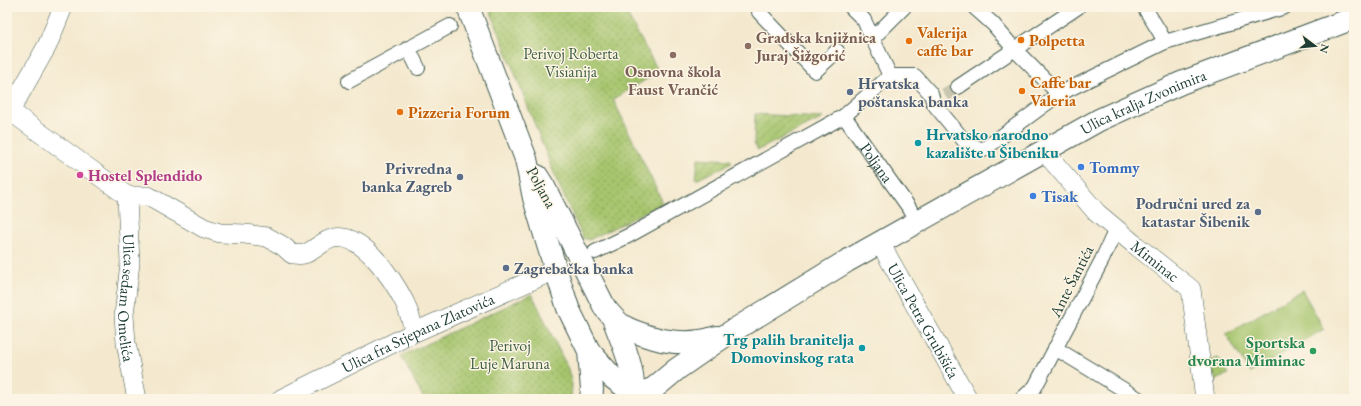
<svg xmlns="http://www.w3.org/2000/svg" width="1361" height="406" font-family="'EB Garamond',serif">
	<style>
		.grass { fill: url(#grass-dots); stroke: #628150 }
		.garden { fill: url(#garden-furrows); stroke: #628150 }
		.pitch { fill: #a6c56d; stroke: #628150 }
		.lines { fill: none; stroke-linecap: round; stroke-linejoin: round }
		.pedestrian-tunnel { stroke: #c9c7b0; stroke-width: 14; stroke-dasharray: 14 7; stroke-linecap: butt }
		.pedestrian-casing { stroke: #3f574b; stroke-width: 16 }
		.minor-casing { stroke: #3f574b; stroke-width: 20 }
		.secondary-casing { stroke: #3f574b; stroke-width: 24 }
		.pedestrian { stroke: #fff; stroke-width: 14 }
		.minor { stroke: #fff; stroke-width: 19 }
		.secondary { stroke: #fff; stroke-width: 22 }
		.food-dot { fill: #e8710a; stroke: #fcf5e5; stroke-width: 1.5 }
		.education-dot { fill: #8d6e63; stroke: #fcf5e5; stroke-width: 1.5 }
		.service-dot { fill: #5c6f8a; stroke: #fcf5e5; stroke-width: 1.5 }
		.culture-dot { fill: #0f9aa8; stroke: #fcf5e5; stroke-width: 1.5 }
		.shop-dot { fill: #3f7fe0; stroke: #fcf5e5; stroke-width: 1.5 }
		.hotel-dot { fill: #d1479c; stroke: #fcf5e5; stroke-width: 1.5 }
		.leisure-dot { fill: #2e9e5b; stroke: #fcf5e5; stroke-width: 1.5 }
		.labels { text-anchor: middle; stroke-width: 3; stroke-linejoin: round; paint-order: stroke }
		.food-label { font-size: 16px; font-weight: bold; fill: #c56008; stroke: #fcf5e5; text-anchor: start }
		.education-label { font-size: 16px; font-weight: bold; fill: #785e54; stroke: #fcf5e5; text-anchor: start }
		.park-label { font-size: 16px; fill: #415f42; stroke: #fcf5e5 }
		.service-label { font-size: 16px; font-weight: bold; fill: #4e5e75; stroke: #fcf5e5; text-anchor: start }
		.street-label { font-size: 16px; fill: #1f3d34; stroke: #fcf5e5 }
		.culture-label { font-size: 16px; font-weight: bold; fill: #0d838f; stroke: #fcf5e5; text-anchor: start }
		.shop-label { font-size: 16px; font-weight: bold; fill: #366cbe; stroke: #fcf5e5; text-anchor: start }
		.hotel-label { font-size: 16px; font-weight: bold; fill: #b23c85; stroke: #fcf5e5; text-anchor: start }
		.leisure-label { font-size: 16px; font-weight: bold; fill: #27864d; stroke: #fcf5e5; text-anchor: end }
	</style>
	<defs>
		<pattern id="grass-dots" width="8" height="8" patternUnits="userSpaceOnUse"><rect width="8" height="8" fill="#a6c56d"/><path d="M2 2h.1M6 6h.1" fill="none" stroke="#87a15a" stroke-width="1.8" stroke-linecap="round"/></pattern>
		<pattern id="garden-furrows" width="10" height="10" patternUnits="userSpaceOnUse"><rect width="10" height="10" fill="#a6c56d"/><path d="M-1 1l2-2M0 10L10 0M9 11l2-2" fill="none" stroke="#87a15a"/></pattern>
	</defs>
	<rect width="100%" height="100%" fill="#fcf5e5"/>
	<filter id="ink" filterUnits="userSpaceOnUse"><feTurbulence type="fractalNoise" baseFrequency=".025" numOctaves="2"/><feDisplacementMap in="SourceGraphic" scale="8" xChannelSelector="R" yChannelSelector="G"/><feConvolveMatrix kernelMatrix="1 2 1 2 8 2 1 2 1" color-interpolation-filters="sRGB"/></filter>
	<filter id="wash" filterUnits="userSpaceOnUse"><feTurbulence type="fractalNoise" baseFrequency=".012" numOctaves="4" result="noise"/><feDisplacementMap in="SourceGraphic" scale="16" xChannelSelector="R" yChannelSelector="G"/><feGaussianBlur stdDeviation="0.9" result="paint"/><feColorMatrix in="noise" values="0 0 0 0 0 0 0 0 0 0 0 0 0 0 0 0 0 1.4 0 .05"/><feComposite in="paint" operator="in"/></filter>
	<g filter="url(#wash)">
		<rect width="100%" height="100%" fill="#f4e9cf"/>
		<path class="grass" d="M489,7H623L659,72L613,99L663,203L589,240L583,238L556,179Z
			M532,294L568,369L572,385L571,399H424L401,356Z
			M1218,358L1228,374L1209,384L1206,362H1210Z"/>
		<path class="garden" d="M755,114L823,118L758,150L754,144Z
			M698,158L730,160L732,163L696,180Z"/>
		<path class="pitch" d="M1302,290L1324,329L1250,373L1226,334Z"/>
	</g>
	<g filter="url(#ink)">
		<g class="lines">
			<path class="pedestrian-tunnel" d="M945,95L958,87"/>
			<defs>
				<g id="pedestrian">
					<path d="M759,7V12L815,71L837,51"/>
					<path d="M974,7L993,24L1015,50L1059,94"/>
					<path d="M1144,7L1159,31L1165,42"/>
					<path d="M872,39L904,7"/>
					<path d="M408,48L418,68"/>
					<path d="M890,76H915L931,94L934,104L966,143L983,150L1059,94L1165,42L1285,7"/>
					<path d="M349,81L450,26"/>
					<path d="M958,87L1078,7"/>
					<path id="s1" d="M844,116L910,209"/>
					<path d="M595,252L630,235L844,116L890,76L864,20L851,7"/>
					<path d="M1055,348L1139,399"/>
					<path d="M1022,399L1035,387L1102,260L1116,229"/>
				</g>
				<g id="minor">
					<path d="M63,7L47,46L10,111L127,196H148L204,228L220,233L245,234L267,237L283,246L292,254C296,254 301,255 304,254C313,252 323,240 334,238C363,232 394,281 405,303C409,312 412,323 415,332"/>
					<path id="s2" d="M1044,151L1097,213L1134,244L1191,289L1205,399"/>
					<path id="s3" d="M127,196L130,263L124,315L126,343L137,399"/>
					<path id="s4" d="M880,243L968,399"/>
					<path id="s5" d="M281,399L415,332L555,270"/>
				</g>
				<g id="secondary">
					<path d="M468,7L526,159L534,198L548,245L568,308L589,351L613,378L628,389L643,392L653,389"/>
					<path d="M537,176L544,187L605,308C610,314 614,319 620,324C624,327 631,330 636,332C663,343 690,346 717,337"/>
					<path d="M613,318C622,343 637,371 632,399"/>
					<path d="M589,351L592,390L591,399"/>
					<path id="s6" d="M641,399L677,369L726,335L847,261L1099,120L1181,83L1354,18"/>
				</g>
			</defs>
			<use href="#pedestrian" class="pedestrian-casing"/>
			<use href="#minor" class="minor-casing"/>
			<use href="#secondary" class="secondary-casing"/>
			<use href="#pedestrian" class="pedestrian"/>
			<use href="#minor" class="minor"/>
			<use href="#secondary" class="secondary"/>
		</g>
	</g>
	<g class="food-dot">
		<circle cx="1021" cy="40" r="4"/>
		<circle cx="909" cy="41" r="4"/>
		<circle cx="1022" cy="91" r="4"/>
		<circle cx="400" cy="112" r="4"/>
	</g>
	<g class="education-dot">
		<circle cx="748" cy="46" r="4"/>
		<circle cx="673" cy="55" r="4"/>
	</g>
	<g class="service-dot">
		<circle cx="850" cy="92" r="4"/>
		<circle cx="460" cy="177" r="4"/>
		<circle cx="1258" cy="212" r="4"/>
		<circle cx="506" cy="268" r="4"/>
	</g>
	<g class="culture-dot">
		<circle cx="918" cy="143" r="4"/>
		<circle cx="862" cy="348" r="4"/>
	</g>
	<g class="shop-dot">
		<circle cx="1081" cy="167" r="4"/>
		<circle cx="1033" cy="196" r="4"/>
	</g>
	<circle class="hotel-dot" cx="80" cy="175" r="4"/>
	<circle class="leisure-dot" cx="1313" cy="351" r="4"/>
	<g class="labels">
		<g class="food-label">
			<text x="917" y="38">Valerija<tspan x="917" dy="18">caffe bar</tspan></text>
			<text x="1029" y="46">Polpetta</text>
			<text x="1030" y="88">Caffe bar<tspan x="1030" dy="18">Valeria</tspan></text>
			<text x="408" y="118">Pizzeria Forum</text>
		</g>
		<g class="education-label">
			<text x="756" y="43">Gradska knjižnica<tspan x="756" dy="18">Juraj Šižgorić</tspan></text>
			<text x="673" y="77" text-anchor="middle">Osnovna škola<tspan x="673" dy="18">Faust Vrančić</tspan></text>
		</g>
		<g class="park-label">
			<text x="571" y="59">Perivoj Roberta<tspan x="571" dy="18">Visianija</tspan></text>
			<text x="510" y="351">Perivoj<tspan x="510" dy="18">Luje Maruna</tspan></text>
		</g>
		<g class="service-label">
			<text x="858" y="89">Hrvatska<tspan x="858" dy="18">poštanska banka</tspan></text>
			<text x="452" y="174" text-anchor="end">Privredna<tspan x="452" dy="18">banka Zagreb</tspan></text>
			<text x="1250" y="209" text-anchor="end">Područni ured za<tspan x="1250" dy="18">katastar Šibenik</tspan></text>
			<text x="514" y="274">Zagrebačka banka</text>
		</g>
		<g class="street-label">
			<text dy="6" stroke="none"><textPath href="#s6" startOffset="585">Ulica kralja Zvonimira</textPath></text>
			<text dy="6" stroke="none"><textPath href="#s1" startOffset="57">Poljana</textPath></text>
			<text transform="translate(542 187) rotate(61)" y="6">Poljana</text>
			<text dy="6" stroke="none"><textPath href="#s2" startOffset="157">Miminac</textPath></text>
			<text transform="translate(1071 281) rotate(-63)" y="6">Ante Šantića</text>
			<text dy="6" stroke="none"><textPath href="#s3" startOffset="102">Ulica sedam Omelića</textPath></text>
			<text dy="6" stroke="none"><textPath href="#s4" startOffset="89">Ulica Petra Grubišića</textPath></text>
			<text dy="6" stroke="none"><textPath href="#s5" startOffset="152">Ulica fra Stjepana Zlatovića</textPath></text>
		</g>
		<g class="culture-label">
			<text x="926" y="140">Hrvatsko narodno<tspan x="926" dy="18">kazalište u Šibeniku</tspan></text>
			<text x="854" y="345" text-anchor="end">Trg palih branitelja<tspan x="854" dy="18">Domovinskog rata</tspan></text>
		</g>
		<g class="shop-label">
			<text x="1089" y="173">Tommy</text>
			<text x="1041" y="202">Tisak</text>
		</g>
		<g class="hotel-label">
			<text x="88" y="181">Hostel Splendido</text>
		</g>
		<g class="leisure-label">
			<text x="1305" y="348">Sportska<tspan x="1305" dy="18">dvorana Miminac</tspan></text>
		</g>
	</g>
	<rect width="1361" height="406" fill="none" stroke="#fcf5e5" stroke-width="24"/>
	<g transform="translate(1315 46) rotate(106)" stroke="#fcf5e5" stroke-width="3" paint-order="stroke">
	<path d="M0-3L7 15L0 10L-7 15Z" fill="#1f3d34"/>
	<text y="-6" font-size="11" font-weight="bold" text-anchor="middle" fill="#1f3d34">N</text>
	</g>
</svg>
